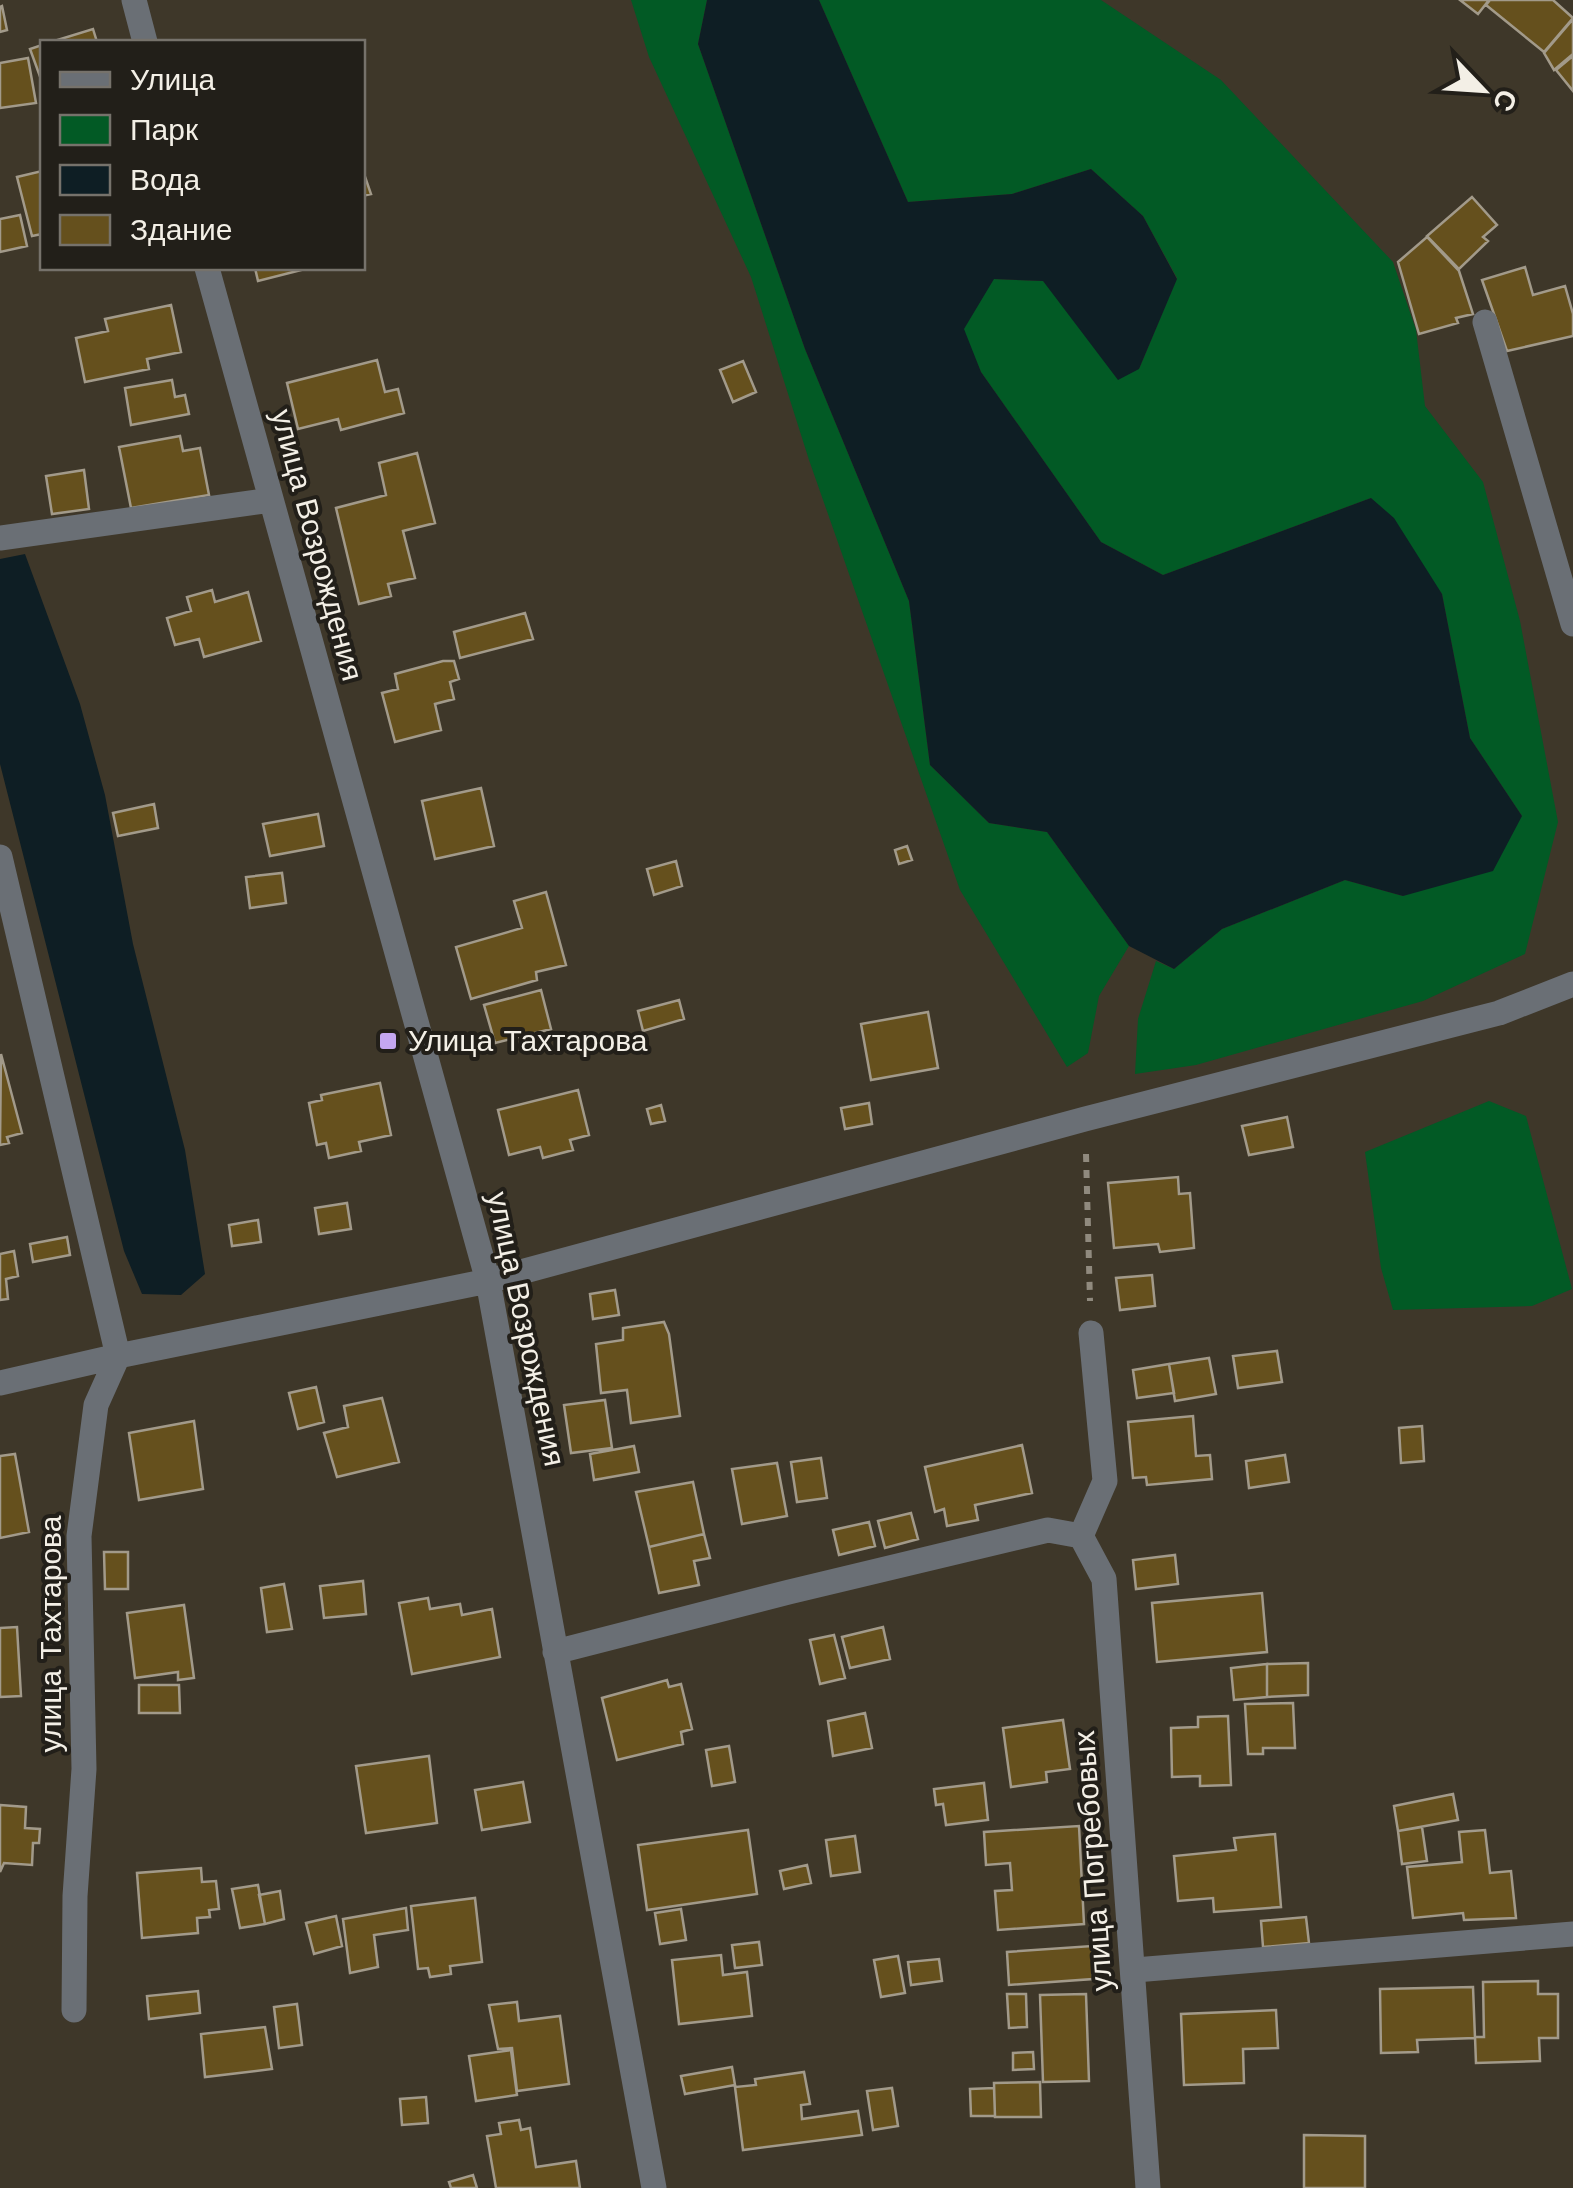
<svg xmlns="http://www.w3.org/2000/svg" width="1573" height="2188" font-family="'Work Sans',sans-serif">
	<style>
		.green { fill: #025a25 }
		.water { fill: #0e1e24 }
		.building { fill: #65501d; stroke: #a29a8a; stroke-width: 2.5 }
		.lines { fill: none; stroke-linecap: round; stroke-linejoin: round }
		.path { stroke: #908a7e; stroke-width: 6; stroke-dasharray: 8 8; stroke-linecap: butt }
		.minor { stroke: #6a6f75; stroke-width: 25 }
		.poi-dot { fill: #c4a7f1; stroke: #221f19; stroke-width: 4 }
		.labels { text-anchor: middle; stroke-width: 8; stroke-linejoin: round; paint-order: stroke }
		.street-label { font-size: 30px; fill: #f3efe6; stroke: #221f19 }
		.poi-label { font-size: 30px; fill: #f3efe6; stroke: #221f19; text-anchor: start }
	</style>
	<rect width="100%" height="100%" fill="#3e3729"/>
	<path class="green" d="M631,0H707L698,44L805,349L909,601L930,765L989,823L1047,832L1129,946L1099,996L1088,1053L1067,1067L960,890L809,460L751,277L649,57Z
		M819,0H1101L1221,80L1393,262L1416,330L1425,406L1483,482L1520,621L1558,822L1525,954L1423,1001L1196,1065L1135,1074L1138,1019L1156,961L1174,969L1222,929L1345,880L1403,896L1522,816L1470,738L1442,594L1371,498L1163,575L1101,542L981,372L963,330L993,279L1043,281L1139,369L1177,278L1143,216L1091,169L1012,194L908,202Z
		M1489,1101L1526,1116L1572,1289L1532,1306L1393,1310L1381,1268L1365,1152Z"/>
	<path class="water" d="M707,0H819L908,202L1012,194L1091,169L1143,216L1177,279L1139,369L1118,380L1043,281L994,279L964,329L981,372L1101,542L1163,575L1371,498L1394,518L1442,594L1470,738L1522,816L1493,871L1403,896L1345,880L1222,929L1174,969L1129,946L1047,832L989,823L930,765L909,601L805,349L698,44Z
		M25,554L80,704L105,795L133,944L185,1150L205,1274L181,1295L142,1294L124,1251L0,764V559Z"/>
	<path class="building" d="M1460,0H1489L1478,14Z
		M1490,0H1553L1573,18L1544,52L1486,5Z
		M2,6L7,30L0,32V7Z
		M1573,19V54L1554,70L1544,53Z
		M93,29L97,42H51Z
		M42,45V82L30,49Z
		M1573,56V91L1556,70Z
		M28,58L36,103L0,108V63Z
		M42,171V234L32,236L17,177Z
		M363,171L371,194L362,196V171Z
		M1472,197L1497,225L1483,237L1488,241L1459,269L1427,236Z
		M20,215L27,246L0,252V219Z
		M1427,237L1459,271L1473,314L1456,318L1458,323L1419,334L1398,262Z
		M1525,267L1533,295L1565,286L1573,314V336L1507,351L1482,280Z
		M255,268H309L258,281Z
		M171,305L181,352L147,359L149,369L85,382L76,338L108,331L105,319Z
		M377,360L385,392L398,389L404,413L341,430L338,419L298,429L287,383Z
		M743,361L756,392L733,402L720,370Z
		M172,380L175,397L185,395L189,414L131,425L125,388Z
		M180,436L183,451L200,448L209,495L131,508L119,447Z
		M417,453L435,523L403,531L415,578L388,584L391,596L359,604L336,508L386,495L379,463Z
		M84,470L89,509L52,514L46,476Z
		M212,590L215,602L248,592L261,641L204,657L199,639L175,645L167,618L191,611L187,597Z
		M525,613L533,639L460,658L454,632Z
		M443,661H454L459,679L450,682L454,699L435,704L441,730L395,742L382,693L398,689L395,674Z
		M481,788L494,846L435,859L422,801Z
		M154,804L158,828L118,836L113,813Z
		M318,814L324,846L270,856L263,824Z
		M907,846L912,860L899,864L895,850Z
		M676,861L682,886L654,895L647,869Z
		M282,873L286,903L250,908L246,877Z
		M546,892L566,965L536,972L537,980L471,999L456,947L522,928L514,901Z
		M541,990L551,1029L495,1043L484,1005Z
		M679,1000L684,1019L643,1031L638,1011Z
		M928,1012L938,1068L871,1080L861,1024Z
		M1,1054L22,1133L7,1137L9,1143L0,1145Z
		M380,1083L391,1135L359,1142L361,1151L329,1158L326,1143L317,1145L309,1103L322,1100L321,1095Z
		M578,1090L589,1135L570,1140L573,1150L543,1158L540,1147L509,1155L498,1110Z
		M869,1103L872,1124L845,1129L841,1108Z
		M661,1105L665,1121L651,1124L647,1109Z
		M1287,1117L1293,1147L1249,1155L1242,1126Z
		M1178,1177L1179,1194L1190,1193L1194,1248L1160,1252L1158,1244L1114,1248L1108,1183Z
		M347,1203L351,1229L319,1234L315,1208Z
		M258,1220L261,1242L232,1246L229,1225Z
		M67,1237L70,1255L33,1262L30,1244Z
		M14,1251L18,1276L6,1279L8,1299L0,1300V1254Z
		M1152,1275L1155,1306L1120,1310L1116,1278Z
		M615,1290L619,1315L593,1319L590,1294Z
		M664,1322L669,1334L680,1416L631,1423L627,1390L601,1393L596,1344L623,1340V1328Z
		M1277,1351L1282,1382L1238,1388L1233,1356Z
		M1209,1358L1216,1394L1175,1401L1169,1364Z
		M1169,1364L1174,1393L1137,1398L1133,1370Z
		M316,1387L324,1422L298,1429L289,1393Z
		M382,1398L399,1462L337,1477L324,1433L348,1427L344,1406Z
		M605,1400L612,1448L571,1453L564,1405Z
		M1193,1416L1196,1456L1210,1455L1212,1479L1147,1485L1146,1477L1133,1478L1128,1422Z
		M194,1421L203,1489L139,1500L129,1433Z
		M1422,1426L1424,1461L1401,1463L1399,1428Z
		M1022,1445L1032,1493L975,1505L978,1520L947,1526L944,1509L935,1512L925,1467Z
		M634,1446L639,1472L594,1480L590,1454Z
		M15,1454L29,1532L0,1538V1456Z
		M1285,1455L1289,1482L1249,1488L1246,1461Z
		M821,1458L827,1498L797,1502L791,1462Z
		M777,1463L787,1516L742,1524L732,1469Z
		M693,1482L704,1534L649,1547L636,1492Z
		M911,1513L918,1539L885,1548L878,1521Z
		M869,1522L875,1546L839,1555L833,1530Z
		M704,1534L710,1558L694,1561L699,1585L659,1593L649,1547Z
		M104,1552H128V1589H105Z
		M1175,1555L1178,1584L1136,1589L1133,1560Z
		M363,1581L366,1614L324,1618L320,1586Z
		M284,1584L292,1629L267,1632L261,1588Z
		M1262,1593L1267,1652L1157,1662L1152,1603Z
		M428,1598L430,1609L460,1604L462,1615L492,1609L500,1657L412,1674L399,1603Z
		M184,1605L194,1678L178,1680V1672L135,1678L127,1613Z
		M17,1627L21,1696L0,1697V1628Z
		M883,1627L890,1659L850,1668L842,1637Z
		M834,1635L845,1678L820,1684L810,1640Z
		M1308,1663V1695L1267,1697V1664Z
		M1267,1664V1697L1234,1700L1231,1668Z
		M667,1680L669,1687L681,1684L692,1729L681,1732L683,1744L617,1760L602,1698Z
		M139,1685H179L180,1713H139Z
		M1293,1703L1295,1748H1263V1754H1248L1245,1704Z
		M865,1713L872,1748L833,1756L828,1721Z
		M1228,1716L1231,1785L1200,1786V1776L1172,1777L1171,1728L1198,1727V1717Z
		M1063,1720L1070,1769L1046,1772L1047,1782L1011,1787L1003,1728Z
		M729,1746L735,1782L712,1786L706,1750Z
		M429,1756L437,1823L366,1833L356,1766Z
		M523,1782L530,1822L482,1830L475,1790Z
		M984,1783L988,1820L946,1825L943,1804L936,1805L934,1789Z
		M1453,1794L1458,1820L1398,1831L1394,1806Z
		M0,1805L26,1807L25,1828L40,1829L39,1843H33L32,1865L4,1863L0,1872Z
		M1079,1826L1084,1924L998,1930L995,1891L1012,1890L1010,1863L986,1865L984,1832Z
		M1422,1827L1427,1861L1402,1864L1398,1831Z
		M748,1830L757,1894L647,1910L638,1845Z
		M1485,1830L1490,1873L1511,1871L1516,1918L1464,1920L1463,1913L1413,1918L1407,1867L1462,1862L1459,1832Z
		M1275,1834L1281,1907L1214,1912L1213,1898L1178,1901L1174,1856L1236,1850L1234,1838Z
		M855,1836L860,1872L831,1876L826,1840Z
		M807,1865L811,1883L784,1889L780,1871Z
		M201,1868L202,1882L216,1881L219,1909L209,1910L210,1917L197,1918L198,1933L142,1938L137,1873Z
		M258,1885L265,1924L240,1928L232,1889Z
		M280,1891L284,1919L265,1924L259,1895Z
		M475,1898L482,1962L450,1966L451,1974L430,1977L428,1968L418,1969L411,1906Z
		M406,1908L408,1930L374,1935L378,1967L350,1973L343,1919Z
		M681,1909L686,1940L660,1944L655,1913Z
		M336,1916L342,1946L314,1954L306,1923Z
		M1306,1917L1309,1943L1263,1947L1261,1921Z
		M759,1942L762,1965L735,1968L732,1945Z
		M1092,1946L1093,1979L1009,1985L1007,1952Z
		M721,1955L723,1975L747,1972L752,2016L679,2024L672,1960Z
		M898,1956L905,1993L881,1997L874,1960Z
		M939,1959L942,1981L911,1985L908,1962Z
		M1538,1981V1994H1558V2038H1539L1540,2061L1476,2063L1475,2037H1484L1483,1982Z
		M1473,1987L1475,2038L1417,2040L1418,2052L1381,2053L1380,1989Z
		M198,1991L200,2013L149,2019L147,1996Z
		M1007,1994H1026L1027,2027L1009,2028Z
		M1086,1994L1089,2081L1043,2082L1040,1995Z
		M517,2002L519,2021L560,2016L569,2084L517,2091L512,2048L498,2049L489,2005Z
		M297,2004L302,2045L279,2048L274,2007Z
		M1276,2010L1278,2048L1243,2049L1244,2083L1184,2085L1181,2014Z
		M265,2027L272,2069L205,2077L201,2034Z
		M511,2050L517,2095L476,2101L469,2056Z
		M1033,2052L1034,2069L1013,2070V2053Z
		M732,2067L735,2085L685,2094L681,2076Z
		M804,2072L810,2104L801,2105L802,2119L858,2111L862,2135L743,2150L735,2087L756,2085L755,2079Z
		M1040,2082L1041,2117H995L994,2083Z
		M892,2088L898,2126L873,2130L867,2091Z
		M994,2088L995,2116H971L970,2089Z
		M426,2097L428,2123L402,2125L400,2099Z
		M519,2120L521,2130L530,2128L536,2167L576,2161L580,2188H496L487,2136L501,2134L499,2123Z
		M1304,2135L1365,2136V2188H1304Z
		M473,2175L477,2188H451L449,2182Z"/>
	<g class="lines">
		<path class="path" d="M1086,1154L1090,1301"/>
		<path class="minor" d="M134,0L145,42
			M207,268L488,1281L654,2188
			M1485,322L1573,624
			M0,538L271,500
			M0,857L118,1356L96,1405L79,1536L84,1769L75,1896L74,2010
			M0,1383L118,1356L488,1281L1085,1119L1499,1013L1573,984
			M1081,1536L1104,1579L1148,2188
			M1081,1536L1105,1481L1091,1333
			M555,1652L789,1592L1048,1530L1081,1536
			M1135,1970L1573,1934"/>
	</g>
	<rect class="poi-dot" x="378" y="1031" width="20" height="20" rx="5"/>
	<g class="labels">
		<g class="street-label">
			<text transform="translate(317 545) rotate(75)" y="10">улица Возрождения</text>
			<text transform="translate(526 1329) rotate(78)" y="10">улица Возрождения</text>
			<text transform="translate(51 1634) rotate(-90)" y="10">улица Тахтарова</text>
			<text transform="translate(1093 1861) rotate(-94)" y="10">улица Погребовых</text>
		</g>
		<g class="poi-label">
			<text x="408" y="1051">Улица Тахтарова</text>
		</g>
	</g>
	<rect x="40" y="40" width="325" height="230" fill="#221f19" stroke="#76726b" stroke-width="2.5"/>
	<rect x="60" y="72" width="50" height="15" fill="#6a6f75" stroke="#76726b" stroke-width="2.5"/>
	<text x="130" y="90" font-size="30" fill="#f3efe6">Улица</text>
	<rect x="60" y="115" width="50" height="30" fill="#025a25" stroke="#76726b" stroke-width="2.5"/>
	<text x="130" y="140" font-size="30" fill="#f3efe6">Парк</text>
	<rect x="60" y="165" width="50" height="30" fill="#0e1e24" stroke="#76726b" stroke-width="2.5"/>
	<text x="130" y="190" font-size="30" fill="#f3efe6">Вода</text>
	<rect x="60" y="215" width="50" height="30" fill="#65501d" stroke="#76726b" stroke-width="2.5"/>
	<text x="130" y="240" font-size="30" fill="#f3efe6">Здание</text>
	<g transform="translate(1483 90) rotate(115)" stroke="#221f19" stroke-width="8" paint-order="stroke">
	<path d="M0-8L18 38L0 25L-18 38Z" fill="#f3efe6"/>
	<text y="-15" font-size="28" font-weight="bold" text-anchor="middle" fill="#f3efe6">С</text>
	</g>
</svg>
